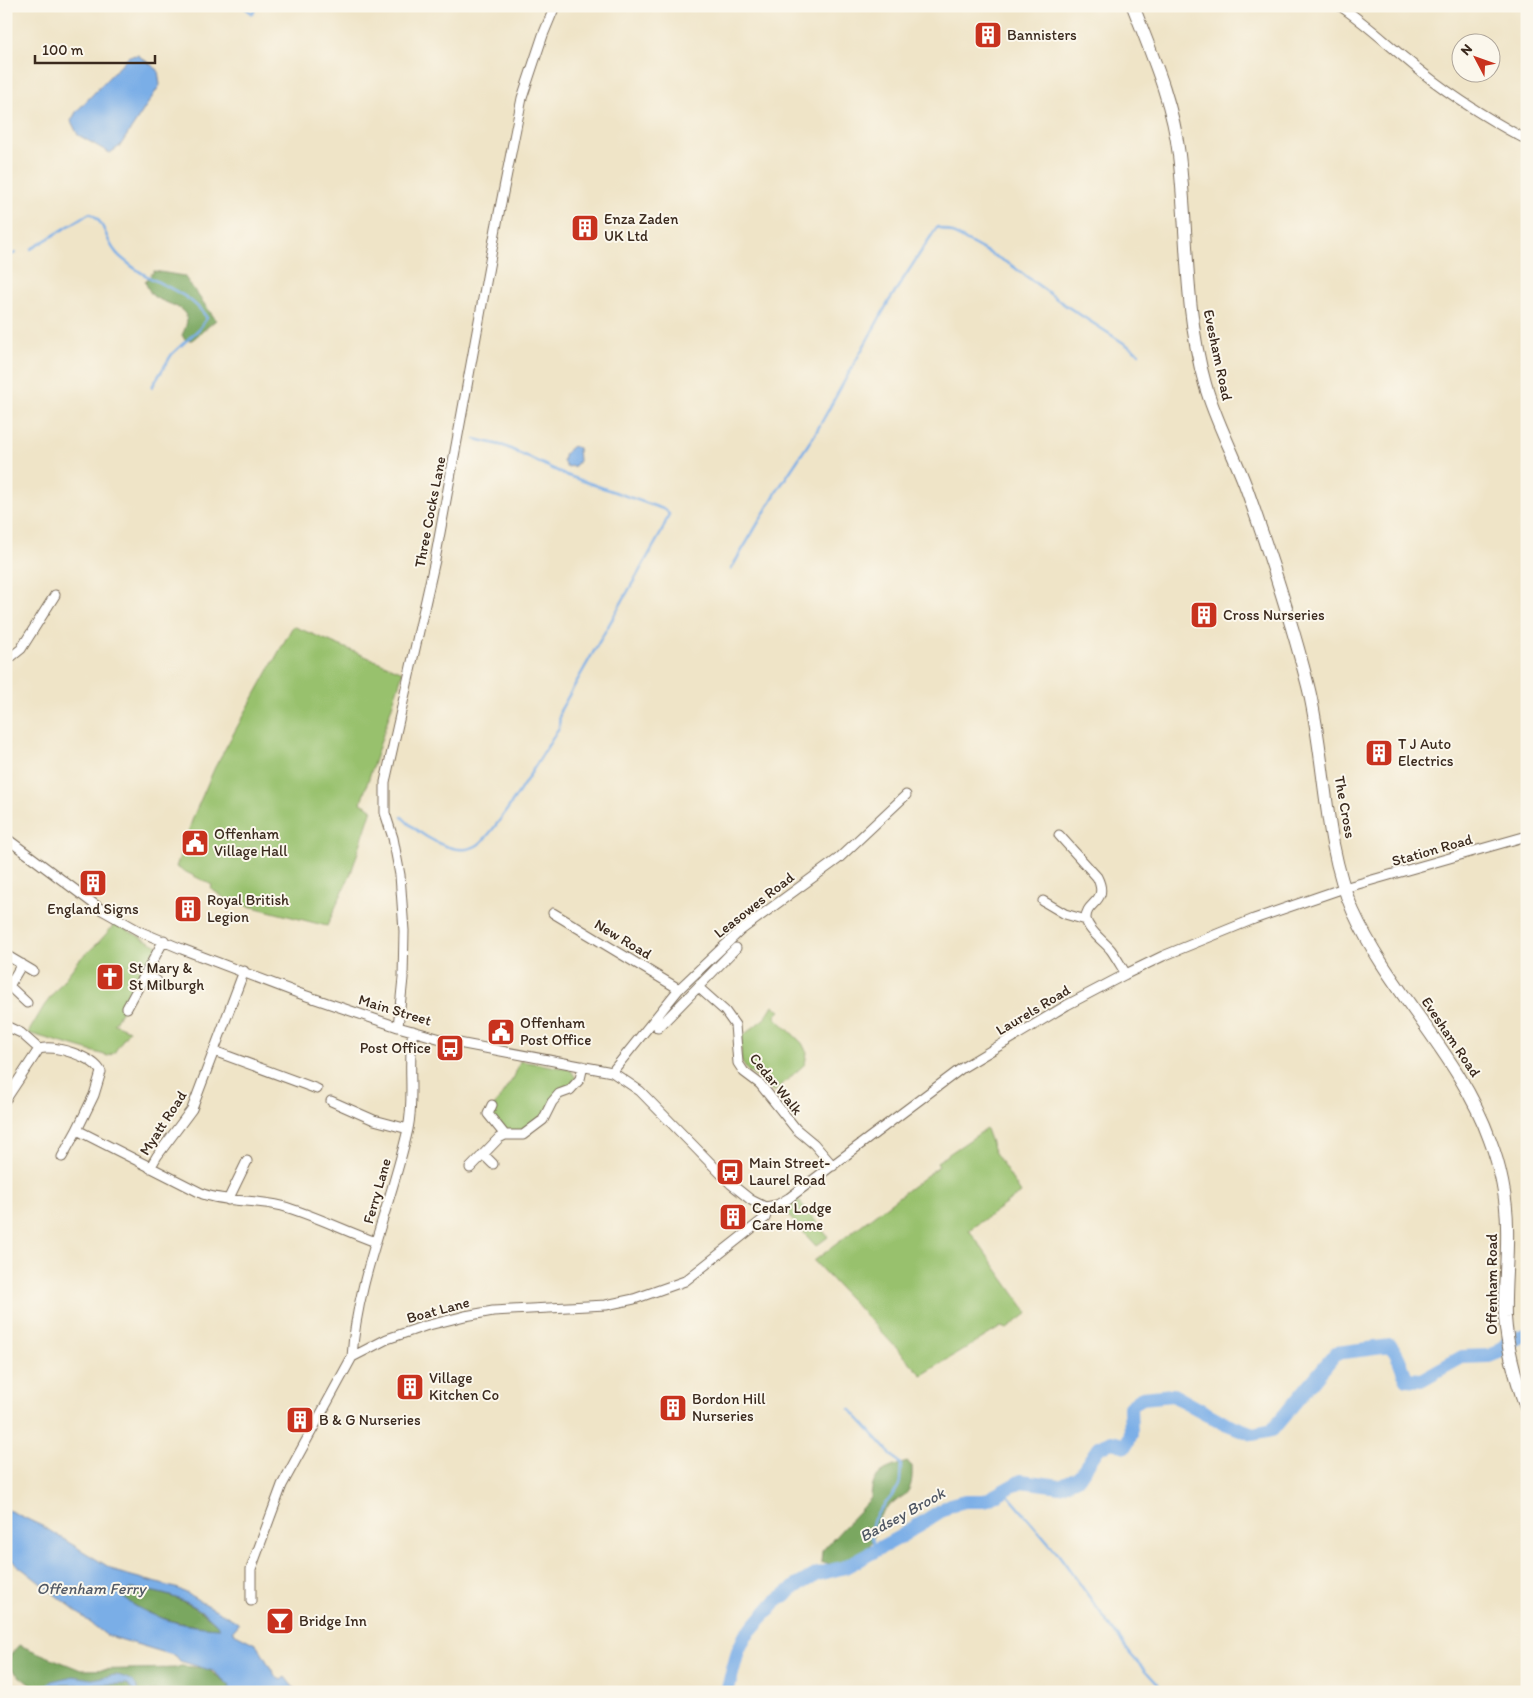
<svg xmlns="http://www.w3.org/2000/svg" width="1533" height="1698" font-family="Itim,sans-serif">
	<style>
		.green { fill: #98c16d; stroke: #6a7646 }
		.forest { fill: #7aa760; stroke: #5a683f }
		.water { fill: #7aaee7; stroke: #5a6c82; fill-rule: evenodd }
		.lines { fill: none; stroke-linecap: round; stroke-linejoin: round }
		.stream { stroke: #7aaee7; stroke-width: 2.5 }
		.river { stroke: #7aaee7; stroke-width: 14 }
		.minor-casing { stroke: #7a6b59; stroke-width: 11 }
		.secondary-casing { stroke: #7a6b59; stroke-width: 14 }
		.minor { stroke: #fff; stroke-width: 9 }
		.secondary { stroke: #fff; stroke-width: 12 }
		.labels { text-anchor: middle; stroke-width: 4; stroke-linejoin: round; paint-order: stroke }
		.poi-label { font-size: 15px; fill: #3b2a1e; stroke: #fbf7ec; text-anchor: start }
		.street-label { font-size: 15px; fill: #3b2a1e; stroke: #fbf7ec }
		.water-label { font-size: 16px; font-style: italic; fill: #515864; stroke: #fbf7ec }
	</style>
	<rect width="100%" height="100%" fill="#fbf7ec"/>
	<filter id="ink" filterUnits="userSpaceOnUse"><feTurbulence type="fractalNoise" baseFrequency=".02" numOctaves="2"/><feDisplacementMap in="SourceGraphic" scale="10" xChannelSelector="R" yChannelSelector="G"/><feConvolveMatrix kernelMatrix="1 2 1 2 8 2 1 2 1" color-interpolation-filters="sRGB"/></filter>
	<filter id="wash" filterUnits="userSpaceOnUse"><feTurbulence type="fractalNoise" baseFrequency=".0096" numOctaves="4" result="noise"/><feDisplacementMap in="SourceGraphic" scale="20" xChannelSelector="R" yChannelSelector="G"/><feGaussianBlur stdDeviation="1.12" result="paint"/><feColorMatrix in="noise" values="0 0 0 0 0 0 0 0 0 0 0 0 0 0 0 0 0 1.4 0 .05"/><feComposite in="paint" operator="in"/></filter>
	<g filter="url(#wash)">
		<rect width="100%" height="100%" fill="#efe4c7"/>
		<path class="green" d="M293,626L403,672L361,803L372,809L351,873L327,926L229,901L211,889L212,885L176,867L194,815L215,767Z
			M115,924L158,946L114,1024L129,1030L114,1053L108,1056L28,1033L44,1006L79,960L97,944Z
			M773,1005L780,1011L775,1016L777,1019L802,1043L807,1053L805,1064L774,1092L747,1070L741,1061V1037L765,1018Z
			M520,1061L570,1069L576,1078L543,1115L523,1132L507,1131L493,1116L492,1109L514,1077Z
			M986,1129L994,1151L1021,1193L969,1230L1028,1313L1007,1329L1001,1327L922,1375L814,1261L939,1166L937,1162Z
			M797,1198L828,1237L816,1246L782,1209Z"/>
		<path class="forest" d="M154,271L184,276L216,320L192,340H185L182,335C198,306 170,307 153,296C150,293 147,286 145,282Z
			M907,1462L912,1466C914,1504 897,1492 881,1514C875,1523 876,1537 869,1546C859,1559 836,1569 821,1562L822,1551L871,1498C872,1472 884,1469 907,1462Z
			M131,1589C165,1591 197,1603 221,1629C184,1625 148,1619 119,1594Z
			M19,1645L81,1670L175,1668L181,1666L206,1668L231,1686L226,1692H39L8,1667L11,1654Z"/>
		<path class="water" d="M138,55L158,70L160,85L120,146L110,153L78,135L71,121L76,112L129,56Z
			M573,446L578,448L579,461L575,466L566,467L563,461L565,453Z
			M6,1509L42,1526L117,1572L179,1589L234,1620L239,1624L232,1632L257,1645L276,1677L281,1680L285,1677L297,1692H233L229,1690L230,1686L213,1671L180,1661L176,1656L106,1635L6,1556ZM131,1589C164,1591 199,1602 220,1628C184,1627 146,1618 119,1594Z
			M115,1675C125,1676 137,1681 139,1692H134L127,1684L55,1685L51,1684V1681L73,1676L92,1679Z"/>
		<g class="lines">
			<path class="stream" d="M243,6L253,14L256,6
				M31,249L90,213C105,221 105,239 115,251C118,256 124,260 129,264C153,285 187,288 207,318L199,329L172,354L152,387
				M6,258L15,253
				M731,569L777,491L815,434L889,301L937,227L951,232L1011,265L1065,305L1139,353
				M402,817C417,833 453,858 476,846C495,836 544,751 559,728L560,711L661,533L669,514L666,510L566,475L504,446L475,439
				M850,1409L901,1465C900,1471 901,1479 899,1485C889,1507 860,1516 876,1549
				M1003,1489L1059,1555L1131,1655L1165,1692
				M31,1692L51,1684
				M224,1692L229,1690"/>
			<path class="river" d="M727,1692L738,1651L745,1636L775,1602L798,1585L818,1574L845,1567L900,1537L950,1505L965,1501H985L1021,1481L1060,1486L1079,1477L1099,1447L1112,1442L1126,1446L1131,1434L1130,1407L1142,1398L1173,1395L1222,1422L1253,1434L1272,1430L1336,1353L1391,1346C1401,1358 1400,1366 1407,1379L1421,1380L1462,1357L1489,1356L1499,1352L1508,1342L1527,1334"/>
		</g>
	</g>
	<g filter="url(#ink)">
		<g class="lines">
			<defs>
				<path id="minor" d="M1340,6C1364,22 1384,41 1406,59C1443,91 1484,117 1527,140
					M6,661L21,649L55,595
					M1059,835L1097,877C1110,903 1085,901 1086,919C1088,931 1104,941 1111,950C1116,957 1121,966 1126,974
					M6,838L102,910L141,932L182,949L298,993L398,1027L448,1041L612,1072L640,1091L731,1184L751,1200L765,1207L777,1205L789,1198L962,1068L1067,1005L1126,974L1163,956L1254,919L1344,888L1527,836
					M1043,901L1065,914L1086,920
					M553,913L679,989
					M6,955L33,971
					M22,964L9,986L27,1003
					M145,974L157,981
					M698,987L725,1011L735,1025L738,1063L744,1072L760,1084L796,1129L814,1144L833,1166
					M127,1008L164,940
					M6,1026L21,1033L39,1049
					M398,1027L403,978L404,931L400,875L393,838L385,813V782L435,560L496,228L522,98L543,35L555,6
					M658,1028L736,948
					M214,1051L317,1089
					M612,1072L679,989L741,930L838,859L906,795
					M6,1099L39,1049C54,1044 94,1057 101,1072L94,1095L77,1130L203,1194C229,1203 256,1199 282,1206C314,1215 345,1231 376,1242
					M331,1101L374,1120L408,1129
					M492,1105L488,1114L505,1135
					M483,1154L493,1164
					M62,1157L77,1130
					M150,1168L157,1156L192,1109L244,971
					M470,1168L499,1138L505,1135H523L543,1120L552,1102L559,1094L570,1090L580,1079L583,1066
					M228,1200L247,1161
					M352,1357C357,1279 391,1206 408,1129C415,1096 407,1064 413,1031
					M251,1601V1569L282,1485L352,1357L387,1339L425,1326L465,1316L493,1311L606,1305L634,1299L685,1281L765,1218L767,1212L765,1207"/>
				<path id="secondary" d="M1133,6C1152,55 1173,103 1179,155C1188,230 1184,310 1205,384C1215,420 1233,452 1246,487C1269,552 1291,619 1308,686C1326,757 1323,844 1353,911C1390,993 1460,1055 1490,1140C1500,1166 1507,1199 1507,1227C1508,1257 1504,1287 1505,1317C1507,1349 1516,1380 1527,1410"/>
			</defs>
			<use href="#minor" class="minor-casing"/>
			<use href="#secondary" class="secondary-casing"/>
			<use href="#minor" class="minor"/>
			<use href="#secondary" class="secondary"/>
		</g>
	</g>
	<defs>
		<symbol id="building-square" viewBox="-11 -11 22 22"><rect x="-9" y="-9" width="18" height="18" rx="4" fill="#c8321e" stroke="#fbf7ec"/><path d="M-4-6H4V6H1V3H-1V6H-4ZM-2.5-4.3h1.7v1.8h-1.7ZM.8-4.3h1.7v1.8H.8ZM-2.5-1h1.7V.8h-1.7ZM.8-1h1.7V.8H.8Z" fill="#fff"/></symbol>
		<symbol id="civic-square" viewBox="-11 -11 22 22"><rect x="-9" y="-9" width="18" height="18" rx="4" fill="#c8321e" stroke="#fbf7ec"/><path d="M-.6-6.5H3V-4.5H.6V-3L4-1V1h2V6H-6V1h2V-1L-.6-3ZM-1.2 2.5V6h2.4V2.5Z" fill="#fff"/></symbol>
		<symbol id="church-square" viewBox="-11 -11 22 22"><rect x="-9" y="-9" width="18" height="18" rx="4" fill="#c8321e" stroke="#fbf7ec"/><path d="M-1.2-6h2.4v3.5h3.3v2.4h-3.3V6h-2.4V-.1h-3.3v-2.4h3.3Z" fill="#fff"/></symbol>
		<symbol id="bus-square" viewBox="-11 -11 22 22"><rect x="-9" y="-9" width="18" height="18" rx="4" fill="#c8321e" stroke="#fbf7ec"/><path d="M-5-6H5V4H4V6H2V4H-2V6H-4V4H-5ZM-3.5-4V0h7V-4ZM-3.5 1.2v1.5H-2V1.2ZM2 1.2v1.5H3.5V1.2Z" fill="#fff"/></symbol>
		<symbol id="bar-square" viewBox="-11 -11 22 22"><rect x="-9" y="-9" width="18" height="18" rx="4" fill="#c8321e" stroke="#fbf7ec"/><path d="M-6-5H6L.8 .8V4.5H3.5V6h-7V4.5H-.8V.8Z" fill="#fff"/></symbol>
	</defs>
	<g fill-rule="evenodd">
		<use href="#building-square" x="972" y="19" width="32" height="32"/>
		<use href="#building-square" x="569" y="212" width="32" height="32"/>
		<use href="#building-square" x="1188" y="599" width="32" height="32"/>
		<use href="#building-square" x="1363" y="737" width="32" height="32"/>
		<use href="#civic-square" x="179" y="827" width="32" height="32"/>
		<use href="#building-square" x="77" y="867" width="32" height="32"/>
		<use href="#building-square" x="172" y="893" width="32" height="32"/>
		<use href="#church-square" x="94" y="961" width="32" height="32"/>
		<use href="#civic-square" x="485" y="1016" width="32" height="32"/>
		<use href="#bus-square" x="434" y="1032" width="32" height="32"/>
		<use href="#bus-square" x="714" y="1156" width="32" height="32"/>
		<use href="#building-square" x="717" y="1201" width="32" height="32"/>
		<use href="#building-square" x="394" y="1371" width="32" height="32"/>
		<use href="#building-square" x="657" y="1392" width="32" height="32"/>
		<use href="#building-square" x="284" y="1404" width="32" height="32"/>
		<use href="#bar-square" x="264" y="1605" width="32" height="32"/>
	</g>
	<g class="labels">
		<g class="poi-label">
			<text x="1007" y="40">Bannisters</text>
			<text x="604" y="224">Enza Zaden<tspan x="604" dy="17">UK Ltd</tspan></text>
			<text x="1223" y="620">Cross Nurseries</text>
			<text x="1398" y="749">T J Auto<tspan x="1398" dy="17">Electrics</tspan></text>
			<text x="214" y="839">Offenham<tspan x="214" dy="17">Village Hall</tspan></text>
			<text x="207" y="905">Royal British<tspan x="207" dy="17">Legion</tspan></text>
			<text x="93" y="914" text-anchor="middle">England Signs</text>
			<text x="129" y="973">St Mary &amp;<tspan x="129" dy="17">St Milburgh</tspan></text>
			<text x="520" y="1028">Offenham<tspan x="520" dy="17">Post Office</tspan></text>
			<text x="431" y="1053" text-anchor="end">Post Office</text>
			<text x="749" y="1168">Main Street-<tspan x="749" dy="17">Laurel Road</tspan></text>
			<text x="752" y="1213">Cedar Lodge<tspan x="752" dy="17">Care Home</tspan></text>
			<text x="429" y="1383">Village<tspan x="429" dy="17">Kitchen Co</tspan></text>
			<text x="692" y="1404">Bordon Hill<tspan x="692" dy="17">Nurseries</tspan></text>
			<text x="319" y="1425">B &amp; G Nurseries</text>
			<text x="299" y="1626">Bridge Inn</text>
		</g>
		<g class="street-label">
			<text transform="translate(1218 355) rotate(78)" y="5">Evesham Road</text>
			<text transform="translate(430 512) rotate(-79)" y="5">Three Cocks Lane</text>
			<text transform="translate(1345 807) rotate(80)" y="5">The Cross</text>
			<text transform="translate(1432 850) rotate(-16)" y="5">Station Road</text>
			<text transform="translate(754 905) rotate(-38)" y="5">Leasowes Road</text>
			<text transform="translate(623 939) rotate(31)" y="5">New Road</text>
			<text transform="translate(395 1010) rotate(17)" y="5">Main Street</text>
			<text transform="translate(1033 1010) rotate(-31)" y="5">Laurels Road</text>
			<text transform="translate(1451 1037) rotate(56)" y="5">Evesham Road</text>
			<text transform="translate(776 1084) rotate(51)" y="5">Cedar Walk</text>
			<text transform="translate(163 1123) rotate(-57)" y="5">Myatt Road</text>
			<text transform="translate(377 1191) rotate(-74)" y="5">Ferry Lane</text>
			<text transform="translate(1492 1284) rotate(-90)" y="5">Offenham Road</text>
			<text transform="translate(438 1310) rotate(-15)" y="5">Boat Lane</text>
		</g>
		<g class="water-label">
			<text transform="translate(902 1514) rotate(-29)" y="6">Badsey Brook</text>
			<text x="91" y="1594">Offenham Ferry</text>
		</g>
	</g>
	<rect width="1533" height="1698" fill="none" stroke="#fbf7ec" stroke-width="25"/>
	<g transform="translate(1476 58) rotate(311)"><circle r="24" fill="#fbf7ec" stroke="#aea59a"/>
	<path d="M0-4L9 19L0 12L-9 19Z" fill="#c8321e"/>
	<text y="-8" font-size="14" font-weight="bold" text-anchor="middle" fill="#3b2a1e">N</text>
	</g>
	<path d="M35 55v8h120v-8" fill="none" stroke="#3b2a1e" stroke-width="2.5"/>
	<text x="42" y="55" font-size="15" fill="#3b2a1e" stroke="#fbf7ec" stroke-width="4" paint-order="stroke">100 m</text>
</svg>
